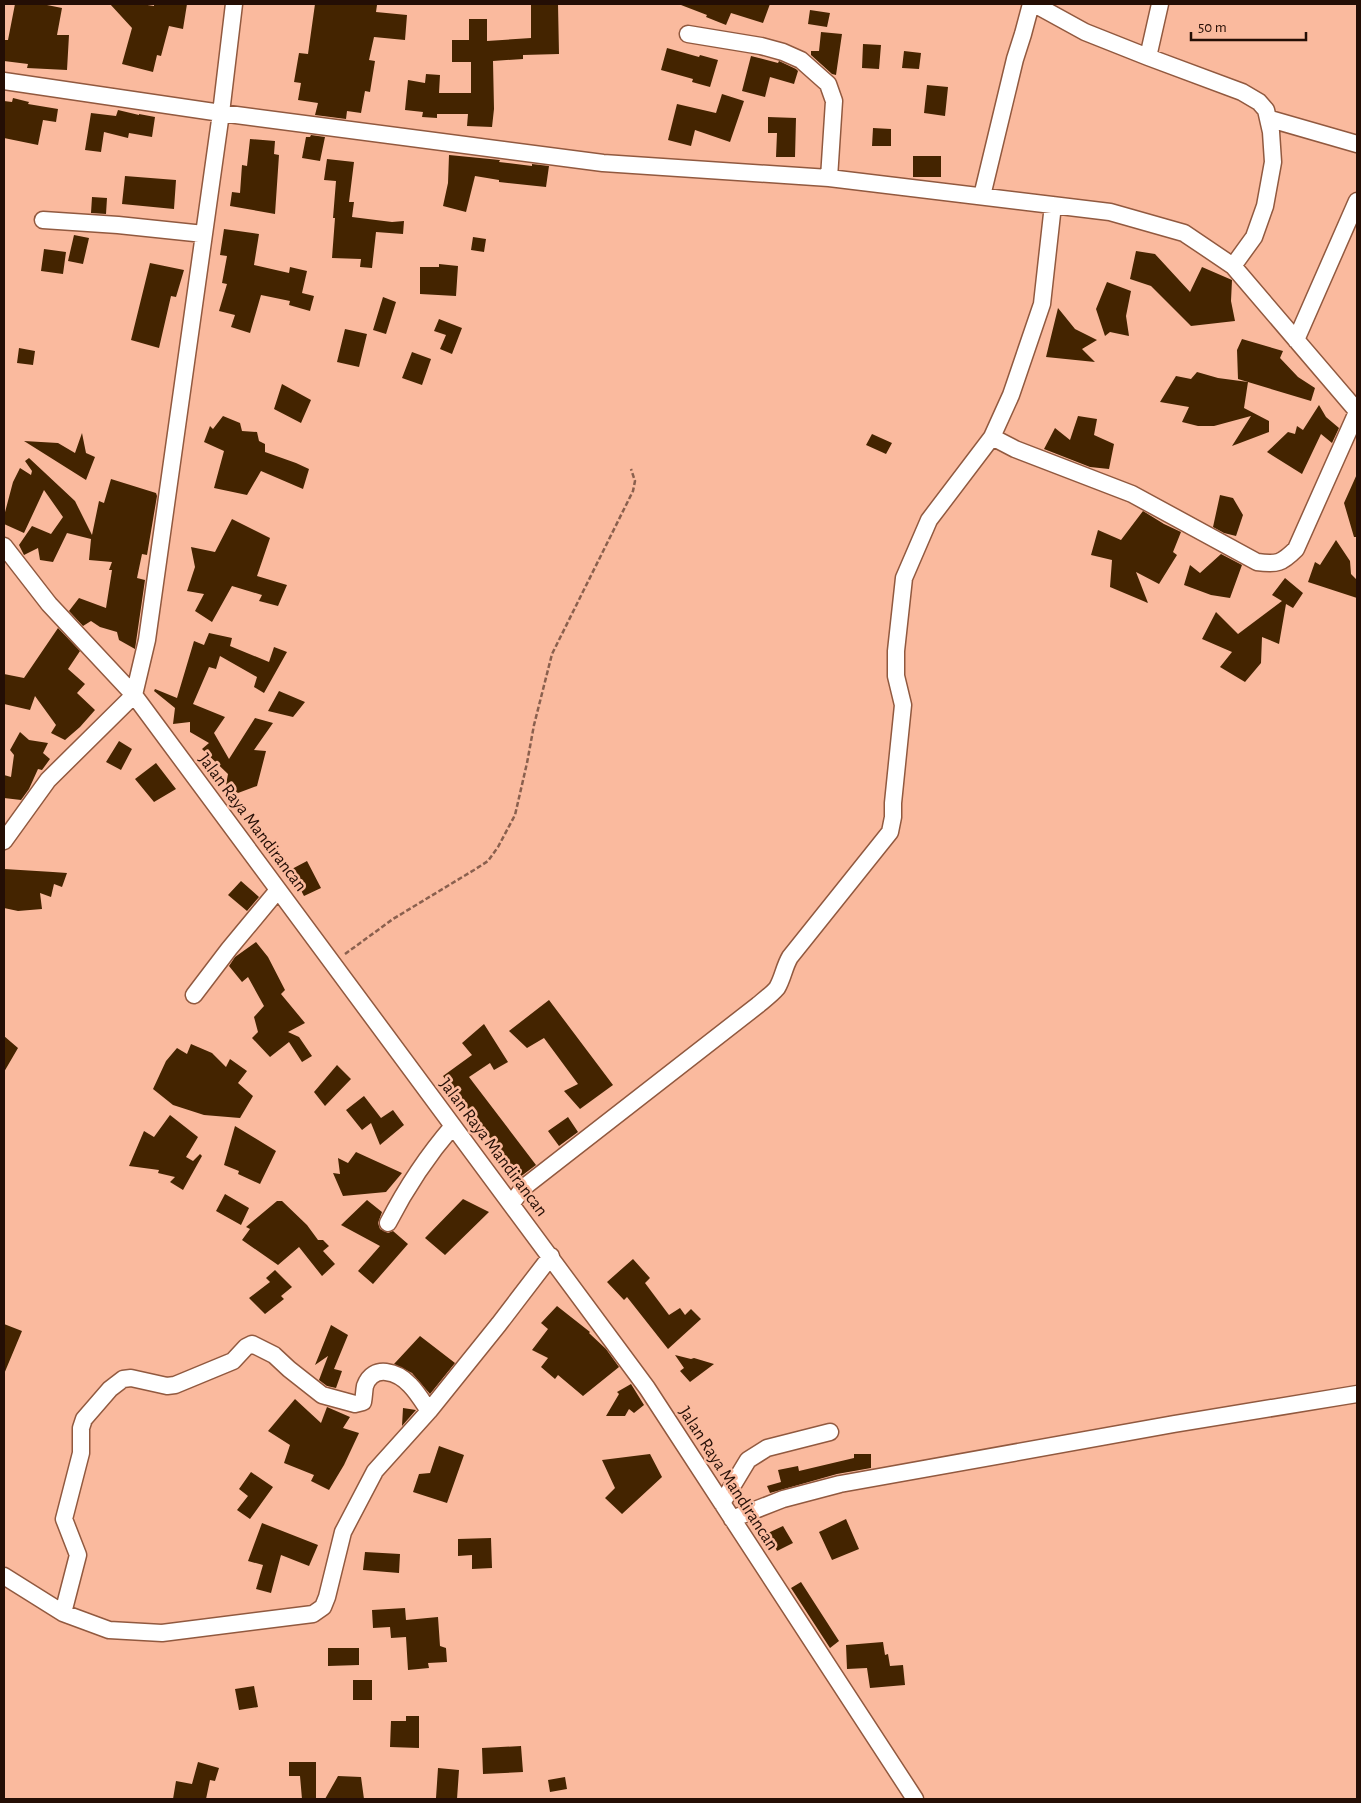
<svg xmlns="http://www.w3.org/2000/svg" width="1361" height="1803" font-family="'Alegreya Sans',sans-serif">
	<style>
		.building { fill: #442400 }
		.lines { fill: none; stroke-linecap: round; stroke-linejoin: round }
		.minor-casing { stroke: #91593f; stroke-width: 19 }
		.path { stroke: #8a604e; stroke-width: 2.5; stroke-dasharray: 5 2.5; stroke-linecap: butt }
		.minor { stroke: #fff; stroke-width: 16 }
		.labels { text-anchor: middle; stroke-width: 5; stroke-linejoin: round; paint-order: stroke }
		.street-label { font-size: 18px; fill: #240e05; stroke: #faba9e }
	</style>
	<rect width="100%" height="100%" fill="#faba9e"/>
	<path class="building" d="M15,4H42L62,8L57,35H69L67,70L27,68L28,64L4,61V40H8Z
		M110,4H141L154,6V4H187L183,29L169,26L161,56L157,55L153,72L122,64L132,28Z
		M315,4H369L377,5L376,12L407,15L405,40L374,37L369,60L375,61L370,92L365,91L361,113L347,111L346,119L315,115L318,103L298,100L301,83L294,82L299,53L308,54Z
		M531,4H558L559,54L523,55V59L493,61L494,109L492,127L467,126L468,114H437V118L422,117L423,112L405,110L408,80L425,83L426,74L440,75L439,93H471V62H452V40H469V19H487V41L531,38Z
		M681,4H770L763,23L731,13L726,25L706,17L707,15L681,5Z
		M810,10L830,13L827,27L808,24Z
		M821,32L842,34L836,75L832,74L811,55V51H819Z
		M863,44L881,45L879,69L862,68Z
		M667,48L699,57L700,55L718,60L710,87L692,82L693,79L661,70Z
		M904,51L921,53L919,69L902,68Z
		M751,56L778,63L779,61L796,69L798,71L794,84L770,77L765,97L742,91Z
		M927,85L948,87L945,116L924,113Z
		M722,94L744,101L730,142L695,130L691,146L668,140L677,104L716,113Z
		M13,98L29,102L28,104L58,109L56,122L43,120L38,145L4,138V101L12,102Z
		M118,110L139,115V114L155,117L152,137L129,133L128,138L104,132L101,152L85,150L91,113L116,116Z
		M768,117L796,118L795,157H776L777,133H768Z
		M873,128L891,129V146H872Z
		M311,135L325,137L320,161L302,158L306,137H310Z
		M250,139L275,141L274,154L279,155L275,214L230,206L232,192L240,193L242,165L247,166Z
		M449,155L500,160L499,162L532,166V164L549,166L546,187L499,182V180L475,176L466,212L443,206L448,183Z
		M913,156H941V177H913Z
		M327,159L354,162L349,202H354L352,217L392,222L404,221L403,234L376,232L372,268L360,267L361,259L332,258L335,218H333L336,181L324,180Z
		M125,176L176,180L174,209L122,204Z
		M92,197L107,198L106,214L91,213Z
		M224,229L259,234L254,265L289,273L290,267L307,271L302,293L314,296L310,311L289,305L290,301L261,295L250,333L231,327L235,315L219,311L227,284L222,283L227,256L220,255Z
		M74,235L89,238L83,264L68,261Z
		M473,237L486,239L484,252L471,250Z
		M44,249L66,252L63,274L41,271Z
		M1136,251L1155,254L1190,292L1202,267L1232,280L1231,301L1235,321L1191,326L1151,286L1130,279Z
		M150,263L184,270L176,297L171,296L159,348L131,340Z
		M439,264L458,266L456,296L420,294V267H439Z
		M1107,282L1131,291L1126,316L1129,336L1110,332L1105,336L1096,309Z
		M383,297L396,302L386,334L373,330Z
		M1058,308L1075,329L1097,340L1082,349L1095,362L1046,357Z
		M439,319L462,328L452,354L440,349L446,335L434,331Z
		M345,329L367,334L359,367L337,362Z
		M1242,339L1283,351L1280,358L1298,377L1315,388L1311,401L1248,382L1244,408L1269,421V432L1232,446L1251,416L1214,426H1198L1182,422L1189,407L1160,402L1176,376L1191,379L1197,372L1218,378L1248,382L1238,379L1237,350Z
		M19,348L35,351L33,365L17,363Z
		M412,352L431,359L422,385L402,378Z
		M282,384L311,400L301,423L274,409Z
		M1319,405L1326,417L1339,428L1332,443L1321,434L1302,474L1267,452L1288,432L1295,434L1297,426L1303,430Z
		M223,416L240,423L242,431L257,432L259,441L265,444V452L296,463L309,469L303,489L261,471L247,495L214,488L224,451L204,442L210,426L213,429Z
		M1078,416L1097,419L1094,435L1114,444L1109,469L1090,467L1044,449L1055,428L1070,440Z
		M82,433L86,453L95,457L86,480L24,441L58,443L75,453Z
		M872,434L892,443L886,454L866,445Z
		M29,458L75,501L92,535L99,501L104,503L111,479L156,493L157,496L147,555L142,554L137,578L145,580L135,649L119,640L117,632L100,627L91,621L83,626L69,611L79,598L106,608L112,570H109L112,562L89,560L91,539L67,533L53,562L40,560L38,548L24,555L19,545L32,526L51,534L63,517L44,490L24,533L4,524V516L13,482L20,468L31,475L32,471L25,461Z
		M1357,474V537H1354L1344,503Z
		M1220,495L1233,498L1243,515L1236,536L1224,533L1213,527Z
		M1143,511L1164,524L1181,532L1173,552L1177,555L1159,584L1136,572L1148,603L1110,587L1112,560L1091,555L1098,530L1121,540Z
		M232,519L270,538L257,576L287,585L278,606L259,601L262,595L232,586L212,622L195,611L204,594L187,591L195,567L191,547L215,552Z
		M1336,540L1350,561L1351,574L1357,580V598L1308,582L1315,562L1320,565Z
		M1221,554L1242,565L1230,598L1211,595L1184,585L1190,565L1200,573Z
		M1285,578L1303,593L1293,608L1286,604L1279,644L1262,637L1261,663L1245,682L1220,667L1232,652L1202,639L1216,612L1238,634L1282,601L1272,595Z
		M58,628L80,651L68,669L85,684L77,693L95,710L80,727L65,740L51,733L56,725L35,696L30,710L4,704V674L24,678Z
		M209,633L232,638L230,646L269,662L274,647L287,652L264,693L254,687L257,677L220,656L216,669L209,667L193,704L225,717L214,733L229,759L255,718L273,723L254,750L266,751L257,786L238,793L226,785L228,774L202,749L209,743L190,732V722L173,724L175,708L154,691L155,689L177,698L194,641L204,645Z
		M279,691L305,702L293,717L268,711Z
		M20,732L29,740L48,743L43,753L50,759L42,770L38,769L29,789L21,800L4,798V775L11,777L14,755L10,750Z
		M119,741L132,749L121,770L106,762Z
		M156,763L176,789L154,802L135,779Z
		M307,861L321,888L304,896L290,870Z
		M4,869L53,872L67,873L62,887L54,884L51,897L40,893L42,909L18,911L4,908Z
		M241,881L259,897L247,911L228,895Z
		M256,942L268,957L285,990L281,994L305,1023L288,1032L299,1037L312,1056L302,1062L289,1042L270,1057L252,1038L258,1032L254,1017L264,1006L248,977L242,982L229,966L235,957Z
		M549,1000L613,1085L580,1109L564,1091L578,1084L544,1038L527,1048L509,1031Z
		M484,1024L508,1062L494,1070L490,1063L469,1077L536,1165L520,1177L443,1076L472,1055L462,1043Z
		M4,1036L18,1048L4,1072Z
		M191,1044L212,1053L226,1067L230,1059L247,1071L238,1083L253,1096L240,1118L204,1115L173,1105L153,1089L166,1061L177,1048L187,1054Z
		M337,1065L351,1079L325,1106L314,1092Z
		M364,1096L381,1118L393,1110L404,1125L380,1145L371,1123L362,1130L346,1110Z
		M170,1115L198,1137L186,1157L193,1161L200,1154L202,1156L183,1190L170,1182L175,1177L158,1173L159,1170L129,1166L144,1131L154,1137Z
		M568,1117L578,1132L559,1146L548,1131Z
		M235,1126L276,1151L260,1184L238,1174L239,1171L224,1165Z
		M356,1152L402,1173L386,1192L343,1196L333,1173L340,1174L338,1158L348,1163Z
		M225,1194L249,1208L241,1225L216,1211Z
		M463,1199L489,1212L445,1255L425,1238Z
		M367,1200L382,1212L378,1223L380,1229L388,1233L393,1231L408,1244L373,1284L358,1271L380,1246L341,1225Z
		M277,1201H282L307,1225L318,1240H323L329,1246L323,1251L335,1264L322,1276L299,1247L278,1265L242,1240L250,1229L246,1227Z
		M633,1259L650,1278L645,1283L669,1315L680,1308L685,1315L691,1309L701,1319L668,1349L627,1297L624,1300L607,1282Z
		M275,1270L292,1287L281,1296L284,1299L265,1314L249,1298L270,1282L266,1278Z
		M557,1306L590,1332L589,1333L606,1349L619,1367L583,1396L558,1375L555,1379L541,1367L548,1358L532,1350L548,1329L541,1323Z
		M4,1324L22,1331L4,1374Z
		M331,1325L348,1335L334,1369L342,1371L336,1388L327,1386L319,1380L328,1356L315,1365Z
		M420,1336L455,1363L430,1394L412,1373L394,1364Z
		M675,1355L691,1359L694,1358L714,1364L690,1382L680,1371L684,1368Z
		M631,1384L644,1405L634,1413L629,1409L625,1416H606L619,1394L617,1392Z
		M295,1399L321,1423L327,1407L350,1417L343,1428L359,1433L344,1465L329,1490L311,1481L314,1475L284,1463L290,1445L268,1431Z
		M403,1408L416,1410L402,1426Z
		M439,1446L464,1455L447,1503L413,1492L419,1474L430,1473Z
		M650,1454L662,1477L622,1514L605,1498L615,1488L602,1460Z
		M854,1454H871V1468L837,1474L770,1493L767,1486L781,1482L778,1470L798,1466L799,1471L854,1458Z
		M251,1472L273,1487L250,1519L237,1510L248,1496L239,1489Z
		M846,1519L859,1549L832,1560L819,1532Z
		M262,1523L318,1545L309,1566L281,1555L271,1593L256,1589L263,1565L248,1561Z
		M783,1526L793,1543L777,1551L768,1533Z
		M491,1538L492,1568L472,1569V1555L458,1556V1539Z
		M365,1552L400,1554L399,1573L363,1570Z
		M801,1582L839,1641L830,1648L791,1588Z
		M405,1608L406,1620L438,1617L440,1646L446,1648L447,1662L428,1663L429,1668L408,1670L406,1637L391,1638L390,1627L373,1628L372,1610Z
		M883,1642L885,1655L888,1654L890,1666L903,1665L905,1685L870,1688L867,1668L847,1669L846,1645Z
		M328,1648H359V1665L328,1666Z
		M353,1680H372V1700H353Z
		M254,1686L258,1707L239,1710L235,1689Z
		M406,1716H419V1748L390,1747L391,1721H406Z
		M521,1746L523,1772L483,1774L482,1748Z
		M198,1762L219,1768L215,1781L210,1780L206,1799H173L176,1781L192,1784Z
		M289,1762H316V1799H302L300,1776H289Z
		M438,1768L459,1770L457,1799L436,1798Z
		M338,1776L361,1777L364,1799H325Z
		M565,1777L567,1789L550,1792L548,1780Z"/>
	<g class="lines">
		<defs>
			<path id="minor" d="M1034,4L1085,32L1148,57L1242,92L1259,102L1266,110L1271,132L1273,162L1265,206L1254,237L1233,266
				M688,34L761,46L783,52L801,60L828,84L834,101L829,178
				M1148,57L1160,4
				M4,81L221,113L603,163L829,178L1110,212L1184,233L1233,266L1357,411
				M1270,119L1357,144
				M982,196L1015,59L1023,34L1031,4
				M43,220L118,225L204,234
				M1296,340L1357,201
				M992,437L1015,449L1132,494L1257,562C1277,565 1282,563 1296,549L1357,412
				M4,546L49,604L134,695L647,1388L915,1799
				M4,841L48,780L134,695L147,640L221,113L234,4
				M194,995L229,949L278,890
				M512,1203L523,1188L758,1005C764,1000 772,994 777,988C783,978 784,967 790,957L890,832L893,817V803L903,705L896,676V651L904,578L929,520L992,437L1011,395L1042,304L1053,205
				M388,1223C406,1188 427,1156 453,1126
				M722,1503L748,1460L767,1448L830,1432
				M732,1519L783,1499L840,1484L1174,1424L1357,1394
				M4,1576L63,1613L109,1630L162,1633L313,1614L323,1607L327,1597L343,1532L375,1471L429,1411L499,1324L551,1256
				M63,1613L78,1555L64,1519L81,1453V1428L84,1419L110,1389L123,1379L131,1378L167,1386L175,1385L233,1361L246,1347L252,1344L274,1355L289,1369L322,1395L355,1404L363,1402C364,1397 364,1391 365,1386C373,1363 398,1372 410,1385C417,1392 423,1402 429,1411"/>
		</defs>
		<use href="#minor" class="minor-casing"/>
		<path class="path" d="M345,954L393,919L474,870L488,861L498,847L515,815L527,763L534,725L552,654L633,491L635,481L631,469"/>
		<use href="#minor" class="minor"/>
	</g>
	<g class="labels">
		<g class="street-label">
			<text transform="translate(253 822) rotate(53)" y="6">Jalan Raya Mandirancan</text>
			<text transform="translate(494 1147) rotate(53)" y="6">Jalan Raya Mandirancan</text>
			<text transform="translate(729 1478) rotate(57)" y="6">Jalan Raya Mandirancan</text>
		</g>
	</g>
	<rect width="1361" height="1803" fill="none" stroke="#240e05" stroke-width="10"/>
	<path d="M1191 32v8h115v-8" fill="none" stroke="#240e05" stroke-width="2.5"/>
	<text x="1198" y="32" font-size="15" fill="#240e05" stroke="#faba9e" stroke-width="4" paint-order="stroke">50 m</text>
</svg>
